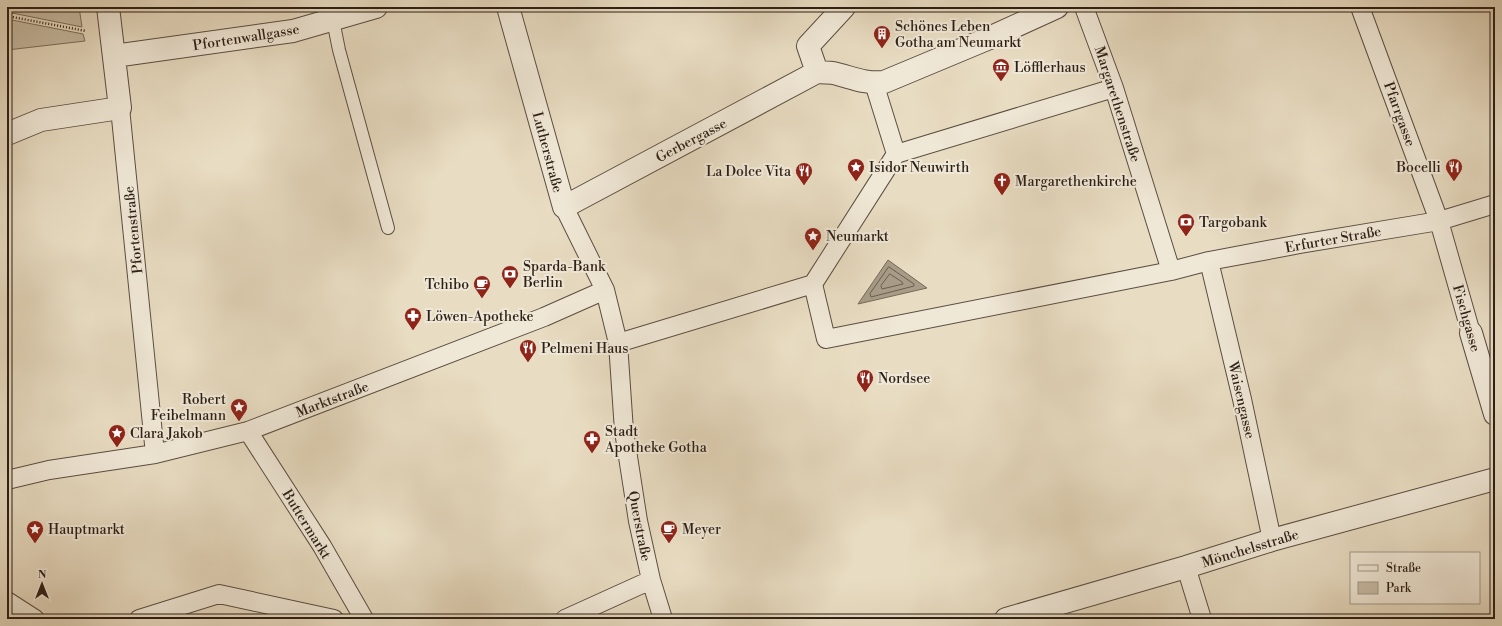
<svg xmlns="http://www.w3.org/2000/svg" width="1502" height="626" font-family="'Libre Bodoni',serif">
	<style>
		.green { fill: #c8bca5; stroke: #7a6e5e }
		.water { fill: #a89c88; stroke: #766a5a }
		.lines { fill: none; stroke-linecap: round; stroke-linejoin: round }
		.shore { stroke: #6a5e4f; stroke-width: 1 }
		.service-casing { stroke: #5b4e41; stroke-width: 14 }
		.pedestrian-casing { stroke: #5b4e41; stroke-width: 20 }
		.minor-casing { stroke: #5b4e41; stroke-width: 24 }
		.path { stroke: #2c1f16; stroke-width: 2.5; stroke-dasharray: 1 2; stroke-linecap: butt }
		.service { stroke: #f0e8d7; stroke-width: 12 }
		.pedestrian { stroke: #f0e8d7; stroke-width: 18 }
		.minor { stroke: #f0e8d7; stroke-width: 22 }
		.labels { text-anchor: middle; stroke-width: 4; stroke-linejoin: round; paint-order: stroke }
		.poi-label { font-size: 14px; fill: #2c1f16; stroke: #f0e8d7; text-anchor: start }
		.street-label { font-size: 14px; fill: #2c1f16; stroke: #f0e8d7 }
	</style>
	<rect width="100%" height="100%" fill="#e8dcc2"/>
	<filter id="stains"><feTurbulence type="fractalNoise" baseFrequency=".005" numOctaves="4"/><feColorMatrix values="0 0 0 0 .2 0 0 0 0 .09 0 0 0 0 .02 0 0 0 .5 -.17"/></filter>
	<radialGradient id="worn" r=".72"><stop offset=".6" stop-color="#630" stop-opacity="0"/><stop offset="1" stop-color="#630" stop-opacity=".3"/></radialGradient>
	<path class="green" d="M7,7H79L82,27L7,12Z
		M7,19L83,34L85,41L7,50Z"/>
	<path class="water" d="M888,260L927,288L858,304Z"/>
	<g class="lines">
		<path class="shore" d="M889,267L914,284V286L871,297L870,294Z
			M890,274L902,282L903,284L882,289L881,286Z"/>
		<defs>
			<path id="service" d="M333,20L339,50L388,228"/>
			<path id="pedestrian" d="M1084,7L1114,88L1171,271
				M1360,7L1439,221L1471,333
				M874,83L896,154
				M120,108L155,454
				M564,207L605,290L618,343L624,431L638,521L651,580L663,619
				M1209,261L1242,399L1272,540
				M813,284L896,154L1114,88
				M618,343L813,284L826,339L1171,271L1209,261L1300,244L1439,221L1495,204
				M248,431L322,546L364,619
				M7,480L49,470L155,454L248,431L544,317L605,290
				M1186,567L1202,619
				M7,601L35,619
				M139,619L219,594L334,619
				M565,619L651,580"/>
			<path id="minor" d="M508,7L564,207L817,72
				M114,56L293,31L376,7
				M817,72C823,73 828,72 833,73C851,77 864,84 884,82L987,39L1057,7
				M817,72L808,46L844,7
				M7,134L41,120L120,108L108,7
				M1471,333L1495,414
				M1006,619L1186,567L1272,540L1495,479"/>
		</defs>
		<use href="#service" class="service-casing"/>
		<use href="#pedestrian" class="pedestrian-casing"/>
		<use href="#minor" class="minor-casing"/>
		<path class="path" d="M7,16L86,31"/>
		<use href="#service" class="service"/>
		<use href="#pedestrian" class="pedestrian"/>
		<use href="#minor" class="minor"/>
	</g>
	<defs>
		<symbol id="building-pin" viewBox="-11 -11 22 30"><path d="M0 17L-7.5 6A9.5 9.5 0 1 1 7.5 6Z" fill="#8f2418" stroke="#f0e8d7"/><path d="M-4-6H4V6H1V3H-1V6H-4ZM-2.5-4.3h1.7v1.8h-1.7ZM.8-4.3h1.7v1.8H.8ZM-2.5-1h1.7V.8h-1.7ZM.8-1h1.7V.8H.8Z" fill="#fff"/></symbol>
		<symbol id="museum-pin" viewBox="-11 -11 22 30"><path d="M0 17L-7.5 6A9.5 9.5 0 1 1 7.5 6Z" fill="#8f2418" stroke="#f0e8d7"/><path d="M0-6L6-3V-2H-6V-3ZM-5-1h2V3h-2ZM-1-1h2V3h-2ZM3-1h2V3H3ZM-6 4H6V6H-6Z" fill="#fff"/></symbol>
		<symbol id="sight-pin" viewBox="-11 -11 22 30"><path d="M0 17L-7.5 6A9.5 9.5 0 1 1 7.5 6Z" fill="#8f2418" stroke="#f0e8d7"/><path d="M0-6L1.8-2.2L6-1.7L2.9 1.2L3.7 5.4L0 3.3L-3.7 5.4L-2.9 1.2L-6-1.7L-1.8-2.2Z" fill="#fff"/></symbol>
		<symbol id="restaurant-pin" viewBox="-11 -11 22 30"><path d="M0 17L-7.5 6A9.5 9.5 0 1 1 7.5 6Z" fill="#8f2418" stroke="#f0e8d7"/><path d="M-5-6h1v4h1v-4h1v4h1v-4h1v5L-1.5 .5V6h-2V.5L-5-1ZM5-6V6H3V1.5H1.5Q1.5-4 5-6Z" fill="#fff"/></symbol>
		<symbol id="church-pin" viewBox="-11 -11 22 30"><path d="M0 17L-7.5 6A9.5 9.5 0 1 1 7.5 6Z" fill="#8f2418" stroke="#f0e8d7"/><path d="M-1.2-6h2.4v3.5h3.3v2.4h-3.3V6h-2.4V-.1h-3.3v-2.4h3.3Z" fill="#fff"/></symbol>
		<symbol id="bank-pin" viewBox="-11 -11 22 30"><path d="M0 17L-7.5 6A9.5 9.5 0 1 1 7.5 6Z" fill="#8f2418" stroke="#f0e8d7"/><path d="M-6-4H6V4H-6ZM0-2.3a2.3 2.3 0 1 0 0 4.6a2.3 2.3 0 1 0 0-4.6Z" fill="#fff"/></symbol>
		<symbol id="cafe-pin" viewBox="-11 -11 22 30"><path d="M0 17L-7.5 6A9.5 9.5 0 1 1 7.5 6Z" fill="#8f2418" stroke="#f0e8d7"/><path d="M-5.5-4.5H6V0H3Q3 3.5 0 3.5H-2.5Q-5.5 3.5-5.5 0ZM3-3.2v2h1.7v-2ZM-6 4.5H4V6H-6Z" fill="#fff"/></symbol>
		<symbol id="pharmacy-pin" viewBox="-11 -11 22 30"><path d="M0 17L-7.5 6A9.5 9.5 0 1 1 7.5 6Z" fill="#8f2418" stroke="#f0e8d7"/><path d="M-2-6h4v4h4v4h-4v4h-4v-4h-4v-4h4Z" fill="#fff"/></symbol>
	</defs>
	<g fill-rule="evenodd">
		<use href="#building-pin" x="872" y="24" width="20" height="27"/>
		<use href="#museum-pin" x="991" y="57" width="20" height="27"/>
		<use href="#sight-pin" x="846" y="157" width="20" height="27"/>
		<use href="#restaurant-pin" x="1444" y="157" width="20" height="27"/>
		<use href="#restaurant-pin" x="794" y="161" width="20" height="27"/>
		<use href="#church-pin" x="992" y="171" width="20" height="27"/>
		<use href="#bank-pin" x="1176" y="212" width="20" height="27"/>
		<use href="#sight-pin" x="803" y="226" width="20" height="27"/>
		<use href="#bank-pin" x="500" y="264" width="20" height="27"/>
		<use href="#cafe-pin" x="472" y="274" width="20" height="27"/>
		<use href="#pharmacy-pin" x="403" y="306" width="20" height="27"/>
		<use href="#restaurant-pin" x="518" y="338" width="20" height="27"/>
		<use href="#restaurant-pin" x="855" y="368" width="20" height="27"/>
		<use href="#sight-pin" x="229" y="397" width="20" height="27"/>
		<use href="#sight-pin" x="107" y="423" width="20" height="27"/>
		<use href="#pharmacy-pin" x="582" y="429" width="20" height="27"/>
		<use href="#sight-pin" x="25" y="519" width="20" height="27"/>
		<use href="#cafe-pin" x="659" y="519" width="20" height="27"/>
	</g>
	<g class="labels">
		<g class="poi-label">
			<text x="895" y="31">Schönes Leben<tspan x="895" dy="16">Gotha am Neumarkt</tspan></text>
			<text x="1014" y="72">Löfflerhaus</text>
			<text x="869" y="172">Isidor Neuwirth</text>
			<text x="1441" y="172" text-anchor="end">Bocelli</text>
			<text x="791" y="176" text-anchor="end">La Dolce Vita</text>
			<text x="1015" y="186">Margarethenkirche</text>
			<text x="1199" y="227">Targobank</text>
			<text x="826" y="241">Neumarkt</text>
			<text x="523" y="271">Sparda-Bank<tspan x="523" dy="16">Berlin</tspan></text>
			<text x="469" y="289" text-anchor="end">Tchibo</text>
			<text x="426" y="321">Löwen-Apotheke</text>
			<text x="541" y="353">Pelmeni Haus</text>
			<text x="878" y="383">Nordsee</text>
			<text x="226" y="404" text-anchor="end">Robert<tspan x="226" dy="16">Feibelmann</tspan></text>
			<text x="605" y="436">Stadt<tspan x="605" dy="16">Apotheke Gotha</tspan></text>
			<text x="130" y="438">Clara Jakob</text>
			<text x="48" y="534">Hauptmarkt</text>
			<text x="682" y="534">Meyer</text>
		</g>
		<g class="street-label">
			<text transform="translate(246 37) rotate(-9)" y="5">Pfortenwallgasse</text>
			<text transform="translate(1118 104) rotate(72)" y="5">Margarethenstraße</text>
			<text transform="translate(1400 114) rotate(70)" y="5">Pfarrgasse</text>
			<text transform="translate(691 140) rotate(-28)" y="5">Gerbergasse</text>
			<text transform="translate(548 152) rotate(75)" y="5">Lutherstraße</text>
			<text transform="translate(133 230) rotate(-96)" y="5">Pfortenstraße</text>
			<text transform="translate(1333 239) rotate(-10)" y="5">Erfurter Straße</text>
			<text transform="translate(1467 318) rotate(74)" y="5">Fischgasse</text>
			<text transform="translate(332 399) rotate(-21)" y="5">Marktstraße</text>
			<text transform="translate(1242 400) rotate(77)" y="5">Waisengasse</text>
			<text transform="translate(307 524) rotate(58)" y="5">Buttermarkt</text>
			<text transform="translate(640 526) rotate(79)" y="5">Querstraße</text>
			<text transform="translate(1250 548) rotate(-17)" y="5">Mönchelsstraße</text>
		</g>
	</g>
	<rect width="1502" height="626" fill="none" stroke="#e8dcc2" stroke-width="24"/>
	<rect x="8" y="8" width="1486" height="610" fill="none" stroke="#2c1f16" stroke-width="2"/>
	<rect x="12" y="12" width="1478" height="602" fill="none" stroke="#2c1f16"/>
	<rect x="1350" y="552" width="130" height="52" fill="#f0e8d7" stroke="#a2988a"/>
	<rect x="1358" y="565" width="20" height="6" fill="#f0e8d7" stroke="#a2988a"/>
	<text x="1386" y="572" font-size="12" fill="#2c1f16">Straße</text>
	<rect x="1358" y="582" width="20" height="12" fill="#c8bca5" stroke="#a2988a"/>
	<text x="1386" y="592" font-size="12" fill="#2c1f16">Park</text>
	<g transform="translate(42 584)" stroke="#f0e8d7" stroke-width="3" paint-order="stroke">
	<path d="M0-3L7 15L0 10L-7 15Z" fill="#2c1f16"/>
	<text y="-6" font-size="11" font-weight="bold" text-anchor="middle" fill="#2c1f16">N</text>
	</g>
	<rect width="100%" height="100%" filter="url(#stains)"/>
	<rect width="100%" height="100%" fill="url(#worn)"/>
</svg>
